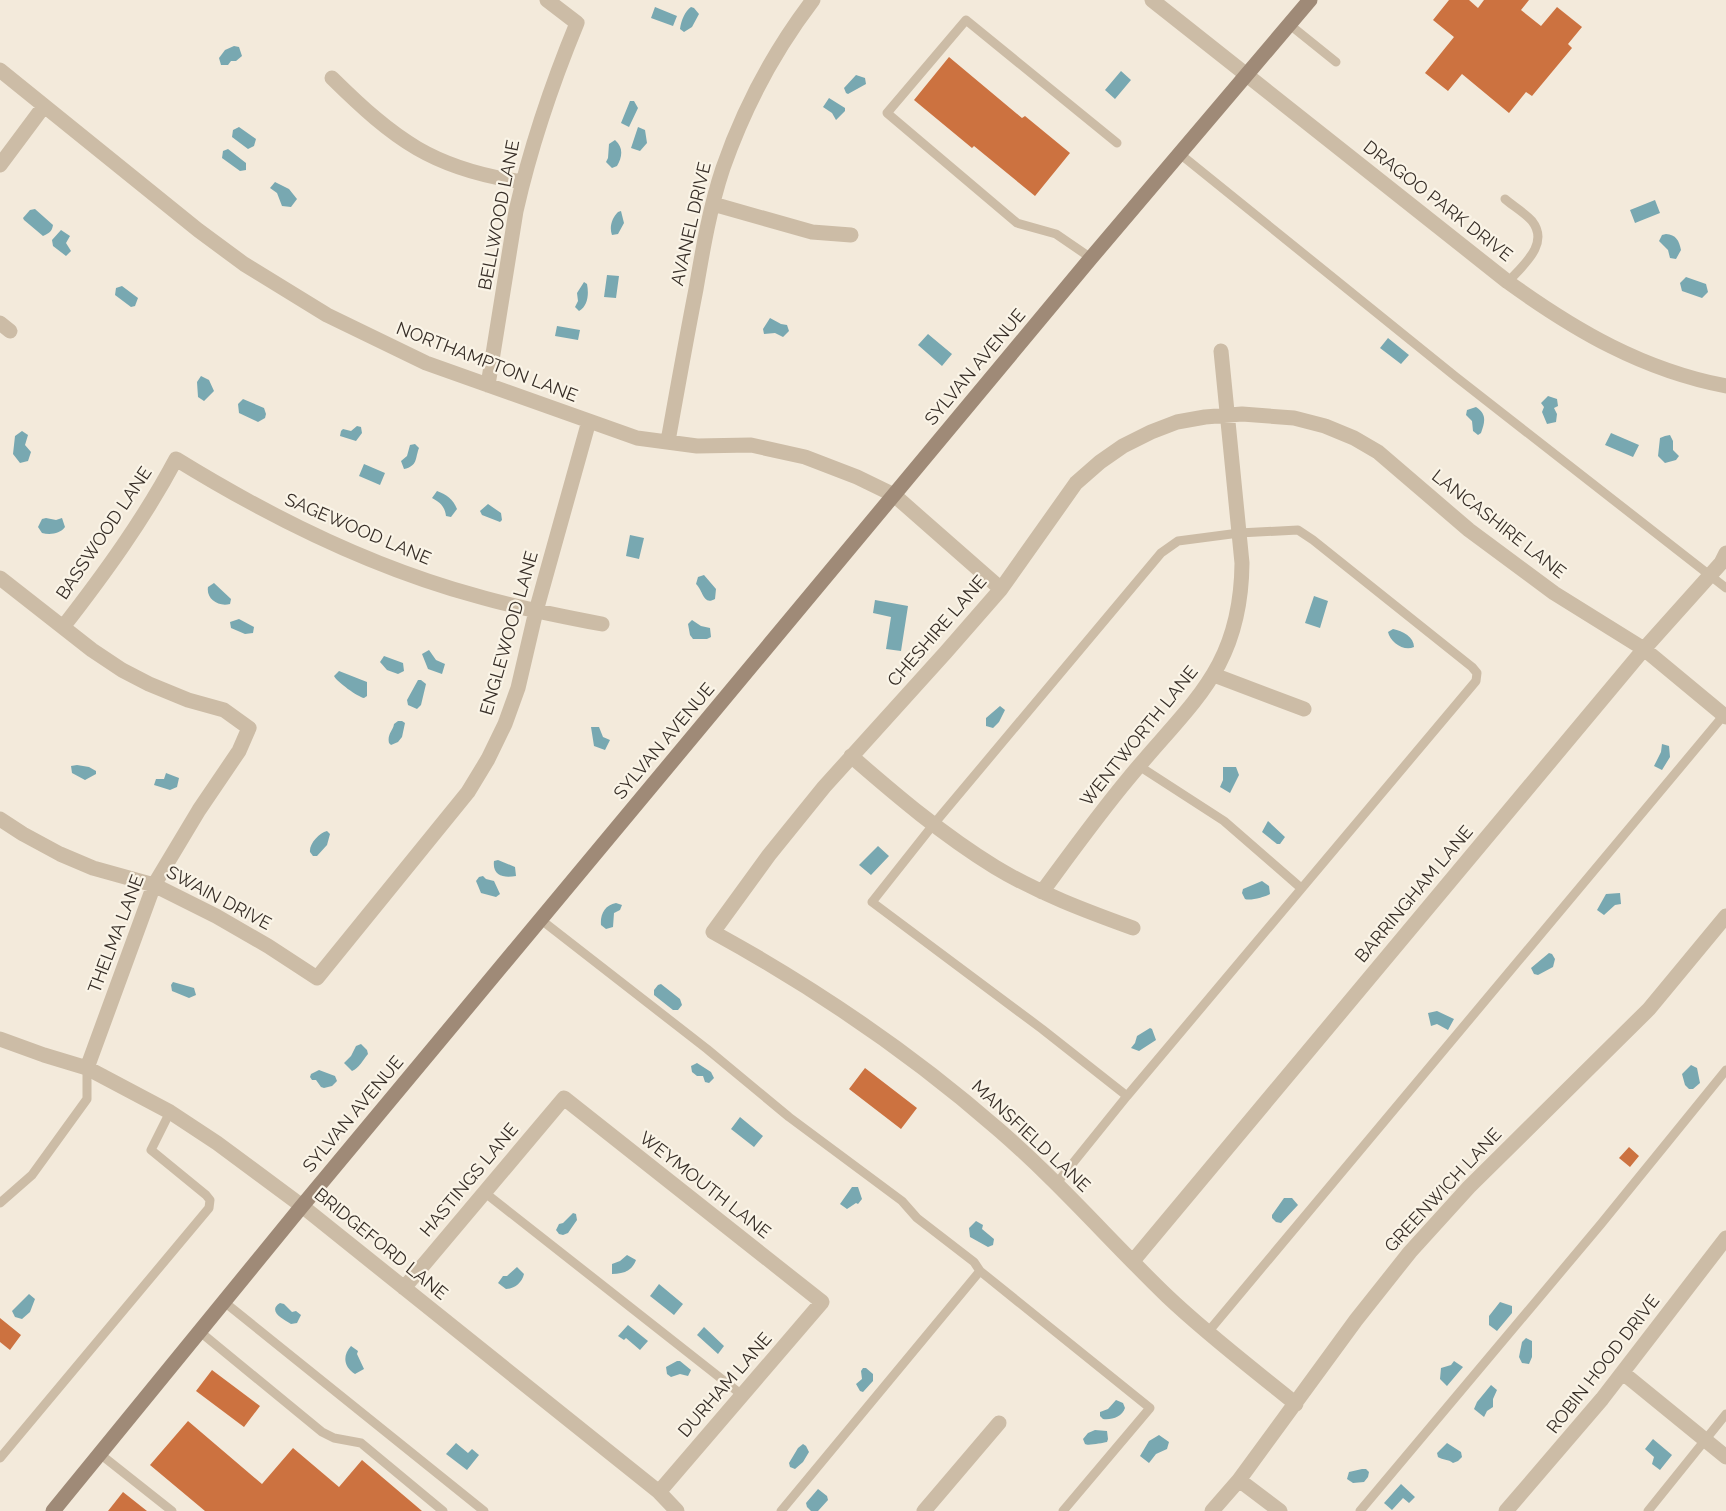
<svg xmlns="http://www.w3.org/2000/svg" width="1726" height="1511" font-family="Raleway,sans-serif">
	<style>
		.water { fill: #78a8b1 }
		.building { fill: #cc7240 }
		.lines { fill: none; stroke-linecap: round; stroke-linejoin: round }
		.service { stroke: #ccbca6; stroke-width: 9 }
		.minor { stroke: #ccbca6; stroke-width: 15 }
		.secondary { stroke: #9f8a77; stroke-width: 15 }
		.labels { text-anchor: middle; stroke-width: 4.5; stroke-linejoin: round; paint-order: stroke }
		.street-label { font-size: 18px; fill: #372e27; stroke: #faf4e7 }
	</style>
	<rect width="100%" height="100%" fill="#f3eadb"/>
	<path class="water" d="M655,7L677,16L673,26L651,18Z
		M691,7L694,8L699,14L692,27L684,32L680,29C681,21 685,11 691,7Z
		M234,46L239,47L242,56L236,61H231L228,65H221L219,58L225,50Z
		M1121,71L1131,80L1115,99L1105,90Z
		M856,75L865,78L866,84L848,94L846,93L844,88Z
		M829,98L845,108V111L836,120L832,113L823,107Z
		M630,101H634L638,108L629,127L621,123Z
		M239,127L256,139L254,146L248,149L232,137L233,130Z
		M638,127L645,130L647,143L640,151L631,148Z
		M615,140C624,148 622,157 617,166L612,168L606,162L608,158L609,144Z
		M228,149L246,163V170L240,171L222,158L223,151Z
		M275,182L289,189L297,199L291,207L282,206L277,193L270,188Z
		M1655,200L1660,213L1635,223L1630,210Z
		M35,209L53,225C52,232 49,233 43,236L24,220L23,218L30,210Z
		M621,211L624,223L618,234L612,235C609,227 612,218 618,212Z
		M61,230L70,236L66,243L71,251L66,256L53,246L52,240Z
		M1666,234C1676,235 1679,240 1681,250L1676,259L1670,258L1668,250L1659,241L1662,235Z
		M607,275L619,276L616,298L604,297Z
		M1686,277L1706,284L1708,292L1702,298L1682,291L1680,283Z
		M584,282L587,284C589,294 588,306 579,311L575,307L578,301L577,293Z
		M122,286L138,298L135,306L131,307L115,295L116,288Z
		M770,318L781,324L787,325L789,331L783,337L775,333L764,334L763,329Z
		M557,326L580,330L578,340L555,336Z
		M928,334L952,354L942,366L918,345Z
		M1388,338L1409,355L1401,364L1380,348Z
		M201,376L209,380L214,391L204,401L198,397L197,382Z
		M1548,396L1557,399L1558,406L1554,408L1557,414L1556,422L1547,424L1542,412L1544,407L1541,403Z
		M243,399L264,408L266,414L265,418L258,422L239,413L238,404Z
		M1476,407C1487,414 1485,422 1481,433L1478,435L1473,431L1472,421L1466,415L1467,410Z
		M357,426L361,427L362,433L356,441L340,436L341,431L343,429L351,431Z
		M22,431L28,435L25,445L31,452L28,461L20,463L13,454L15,436Z
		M1611,433L1639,445L1633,457L1605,445Z
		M1670,435L1673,441V450L1679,456L1676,460L1665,463L1658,456L1660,438L1665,436Z
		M415,444L419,448C415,458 418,466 404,469L401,461L407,456L410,445Z
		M364,464L385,473L380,485L359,476Z
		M437,491C447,495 453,499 457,509L451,517L446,516C445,507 440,502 432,498Z
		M488,504L501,513L502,520L500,522L482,515L480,511Z
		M46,518L56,520L62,518L65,527C60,534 50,535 42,533L38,527L42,519Z
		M630,535L644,538L639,559L626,556Z
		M704,575L716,589L715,599C703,606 703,590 696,584L698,577Z
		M214,583L231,599L230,604C218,607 206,599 208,587Z
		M1314,596L1328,601L1320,628L1305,623Z
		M875,600L908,606L901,651L886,649L891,617L873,613Z
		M239,619L254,627L253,633L245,634L231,628L230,622Z
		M692,620L701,626L710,628L711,637L707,639H693L690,635L688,624Z
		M1393,629C1403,631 1414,637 1414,647C1404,652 1390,642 1388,632Z
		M429,650L436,660L445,664L442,674L428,669L422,654Z
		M384,656L403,663L404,671L398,674L387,670L380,662Z
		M339,671L367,682V696L364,698C358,697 337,682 334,676Z
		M418,680H421L426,684L421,705L417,709L408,705L407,700Z
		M1000,706L1005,710L999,722L993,728L986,726V718Z
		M398,721H402L405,723L402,737L398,742L391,745L389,743C387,734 393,731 394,724Z
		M591,727H599L603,737L610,740L605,750L594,746Z
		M1662,744L1669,746L1670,757L1662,770L1654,766L1661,752Z
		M77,765L89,767L96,771V774L85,780L72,773L71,766Z
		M1223,767H1236L1239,775L1230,793L1220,787L1223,780Z
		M166,773L179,778L177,787L170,790L154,785L156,779H164Z
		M1268,821L1285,837L1280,844H1277L1262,832Z
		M327,831L330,834L327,845L317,856H313L310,852C309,844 319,833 327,831Z
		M878,846L889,856L871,875L859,865Z
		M498,860L515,867L516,876C505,878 492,877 494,861Z
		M483,876L486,879L494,881L500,894L496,897L481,893L476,881L479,877Z
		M1262,881L1269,886L1270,894C1265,897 1250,901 1245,899L1242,893L1243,889Z
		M1620,893L1621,904L1615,905L1604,915L1597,910L1606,894Z
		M616,903L622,905L620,910L614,913L613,927L606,929L601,925C600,914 605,905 616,903Z
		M1549,953L1552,954L1555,959L1553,967L1538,975L1534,974L1531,968Z
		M173,982L194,988L196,995L189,998L172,991L171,985Z
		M661,984L680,999L682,1005L678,1010H673L654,995V990L658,985Z
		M1437,1011L1454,1019L1448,1030L1437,1024L1431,1026L1428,1013Z
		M1150,1028L1152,1029L1156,1040L1139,1051L1131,1048L1135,1043L1137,1036Z
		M361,1044L367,1050L368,1054C363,1060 359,1068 352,1071L344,1063L351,1056L356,1046Z
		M697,1063L711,1072L714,1078L709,1083L705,1082L703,1076H697L692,1072L691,1066Z
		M1691,1065L1697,1068L1700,1083L1693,1089H1689L1685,1085L1682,1074Z
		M319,1070L335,1076L337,1081L332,1086L324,1088L321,1087L316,1080H312L310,1077L311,1074Z
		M740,1117L763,1136L754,1147L731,1129Z
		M852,1187H858L862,1199L858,1204L856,1203L847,1209L840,1204Z
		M1284,1198H1292L1298,1205L1281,1223L1276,1222L1272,1218V1215Z
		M573,1213L576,1214L577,1220L568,1233L563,1235L559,1234L556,1230L559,1224L563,1223Z
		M976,1221L983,1225L982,1229L994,1239L993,1245L988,1247L970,1237L969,1228Z
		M627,1255L636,1260C632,1271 623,1274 612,1274V1264L620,1261Z
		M517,1267L524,1274C522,1283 514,1289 506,1289L498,1283L503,1276H507Z
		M659,1284L683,1304L674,1315L650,1296Z
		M29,1294L35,1299L30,1312L22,1319L15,1317L12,1311Z
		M1500,1302L1512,1306V1313L1497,1331L1489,1325V1316Z
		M280,1303L284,1304L292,1312L296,1311L301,1315L297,1323L291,1324C283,1319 267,1311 280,1303Z
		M628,1325L648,1341L640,1350L626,1338L624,1340L618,1336Z
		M704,1327L724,1346L718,1354L697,1335Z
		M1526,1338L1532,1341V1357L1529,1364L1522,1363L1519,1357L1522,1342Z
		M351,1346L358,1351L357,1354L364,1369L355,1374C344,1367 342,1356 351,1346Z
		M677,1361H680L691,1370L688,1376L680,1374L671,1377L667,1374L666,1367Z
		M1454,1361L1463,1367L1447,1386L1440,1379L1441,1368L1451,1365Z
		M863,1368H866L873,1374V1381L863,1392L860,1391L856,1384L862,1379L861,1371Z
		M1491,1385L1497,1390L1493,1399V1407L1487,1411L1484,1417L1474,1409L1477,1402Z
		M1116,1400L1123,1403L1125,1408C1122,1417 1112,1420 1103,1419L1100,1416V1412L1108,1409Z
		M1095,1430L1107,1431L1108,1439L1107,1442C1102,1443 1088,1446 1085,1444L1083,1439L1088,1433Z
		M1159,1435L1169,1442L1167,1449L1156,1454L1149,1463L1140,1456L1149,1441Z
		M1653,1439L1672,1455L1660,1470L1652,1464L1654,1457L1645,1449Z
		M456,1443L468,1453L472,1449L479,1455L467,1470L446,1454Z
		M1447,1443L1461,1452L1462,1457L1458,1461L1453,1463C1448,1459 1443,1460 1438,1457L1437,1453Z
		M803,1444L806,1446L809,1452L803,1462L795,1469L790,1467L789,1463L798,1448Z
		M1362,1469H1366L1369,1472L1368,1477L1364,1482L1353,1483L1347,1479L1349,1472Z
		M1401,1484L1415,1497L1409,1503L1403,1498L1392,1510L1384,1503Z
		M818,1489L827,1496L828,1500L818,1511H811L807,1507L806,1503Z"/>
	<path class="building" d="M1449,0H1469L1478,8L1484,0H1529L1521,10L1541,26L1557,7L1582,27L1568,44L1572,48L1532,96L1526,92L1509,113L1462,74L1448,91L1425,73L1454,37L1433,20Z
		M949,57L1022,118L1025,116L1070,153L1035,196L974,146L972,148L914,100Z
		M865,1068L917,1108L901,1129L849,1089Z
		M1629,1147L1639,1156L1630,1167L1619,1158Z
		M0,1318L21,1335L10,1350L0,1342Z
		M212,1370L260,1406L244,1427L196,1391Z
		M188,1421L262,1484L293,1448L339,1487L362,1460L422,1511H205L150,1465Z
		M123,1492L147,1511H108Z"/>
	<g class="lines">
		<path class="service" d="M1290,25L1336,62
			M1180,154L1456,377L1726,588
			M1505,199C1513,206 1525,213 1532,221C1550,244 1523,265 1508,282
			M1091,258L1056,234L1017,223L887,113L966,20L1117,143
			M1298,530L1313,540L1472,667L1477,673L1476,681L1127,1096L1042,1029L872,902L933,825L1161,553L1178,541L1239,533Z
			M1139,766L1224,821L1301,888
			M540,919L707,1049L789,1117L902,1201L917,1218L974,1262L980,1271
			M1056,1184L1127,1096
			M484,1192L742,1395
			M0,1203L32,1175L87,1099V1068
			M223,1301L484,1511
			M199,1331L322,1432L334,1438L361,1443L443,1511
			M1208,1332L1724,715
			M100,1454L172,1511
			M0,1458L209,1208L210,1200L206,1195L151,1150L170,1112
			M781,1511L980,1271L1150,1408L1063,1511
			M1360,1511L1601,1224L1726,1070
			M1648,1511L1726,1414"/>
		<path class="minor" d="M1152,0L1508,282C1576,331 1643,370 1726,386
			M0,70L198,230L244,264L327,315L426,363L637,438L697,446L751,445L805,457L857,477L894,495L1001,589
			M332,78C395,140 433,169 522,182
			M0,165L44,106
			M713,204L812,232L851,235
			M0,323L10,331
			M488,385L516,211C531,145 551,86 577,23L547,0
			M668,441C677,391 686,340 696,289C703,248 710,207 723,168C744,108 774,51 813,0
			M0,578L92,650L122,670L149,684L188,700L224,710L249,728L239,751L199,810L154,885L87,1068
			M63,627C105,573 144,519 176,459C270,517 370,567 477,596C518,608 560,616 602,624
			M1214,675L1304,709
			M851,756C897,796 943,835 995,867C1038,893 1086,911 1133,928
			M0,819L23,834L60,854L93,868L154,885L216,916L268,946L317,978L468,792L488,759L505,724L518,688L536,611L589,421
			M1042,892C1070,854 1098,815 1128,779C1190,703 1241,670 1242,563L1221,351
			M0,1039L44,1055L87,1068L170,1112L217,1143L302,1206L659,1492L677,1511
			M1133,1261L1644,649L1721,563L1726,553
			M404,1288L564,1098L822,1302L659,1492
			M1623,1373L1726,1457
			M1296,1404C1253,1369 1208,1335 1167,1296C1111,1242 1059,1182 999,1130C912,1054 815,988 713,932L769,855L824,787L946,652L1001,589L1076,483L1100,462L1123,446L1151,432L1177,422L1205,417L1242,414L1294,418L1325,426L1354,438L1378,452L1469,530L1554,593L1644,649L1726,717
			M1239,1480L1280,1511
			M924,1511L999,1423
			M1212,1511L1239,1480L1356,1320L1410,1252L1469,1187L1649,1009L1726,916
			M1506,1511L1602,1399L1726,1238"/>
		<path class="secondary" d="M53,1511L302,1206L1091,258L1310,0"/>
	</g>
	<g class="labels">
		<g class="street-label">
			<text transform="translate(1438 201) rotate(38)" y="6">DRAGOO PARK DRIVE</text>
			<text transform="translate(499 215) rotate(-79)" y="6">BELLWOOD LANE</text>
			<text transform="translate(691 224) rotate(-77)" y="6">AVANEL DRIVE</text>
			<text transform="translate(487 362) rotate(21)" y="6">NORTHAMPTON LANE</text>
			<text transform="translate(975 367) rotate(-50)" y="6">SYLVAN AVENUE</text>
			<text transform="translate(1499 524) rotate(38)" y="6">LANCASHIRE LANE</text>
			<text transform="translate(358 529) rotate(23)" y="6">SAGEWOOD LANE</text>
			<text transform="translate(104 533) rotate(-56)" y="6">BASSWOOD LANE</text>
			<text transform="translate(937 631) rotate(-49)" y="6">CHESHIRE LANE</text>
			<text transform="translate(509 633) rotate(-74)" y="6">ENGLEWOOD LANE</text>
			<text transform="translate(1139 736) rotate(-51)" y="6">WENTWORTH LANE</text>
			<text transform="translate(664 741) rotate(-50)" y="6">SYLVAN AVENUE</text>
			<text transform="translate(1414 894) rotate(-50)" y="6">BARRINGHAM LANE</text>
			<text transform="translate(219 898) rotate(28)" y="6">SWAIN DRIVE</text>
			<text transform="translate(116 934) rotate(-69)" y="6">THELMA LANE</text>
			<text transform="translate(353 1114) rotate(-50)" y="6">SYLVAN AVENUE</text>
			<text transform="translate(1031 1136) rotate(43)" y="6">MANSFIELD LANE</text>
			<text transform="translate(469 1180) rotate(-50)" y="6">HASTINGS LANE</text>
			<text transform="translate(705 1185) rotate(38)" y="6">WEYMOUTH LANE</text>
			<text transform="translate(1443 1190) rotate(-47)" y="6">GREENWICH LANE</text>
			<text transform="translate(381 1244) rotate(39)" y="6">BRIDGEFORD LANE</text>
			<text transform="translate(1603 1364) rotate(-52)" y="6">ROBIN HOOD DRIVE</text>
			<text transform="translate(725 1385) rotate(-49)" y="6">DURHAM LANE</text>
		</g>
	</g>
</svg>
